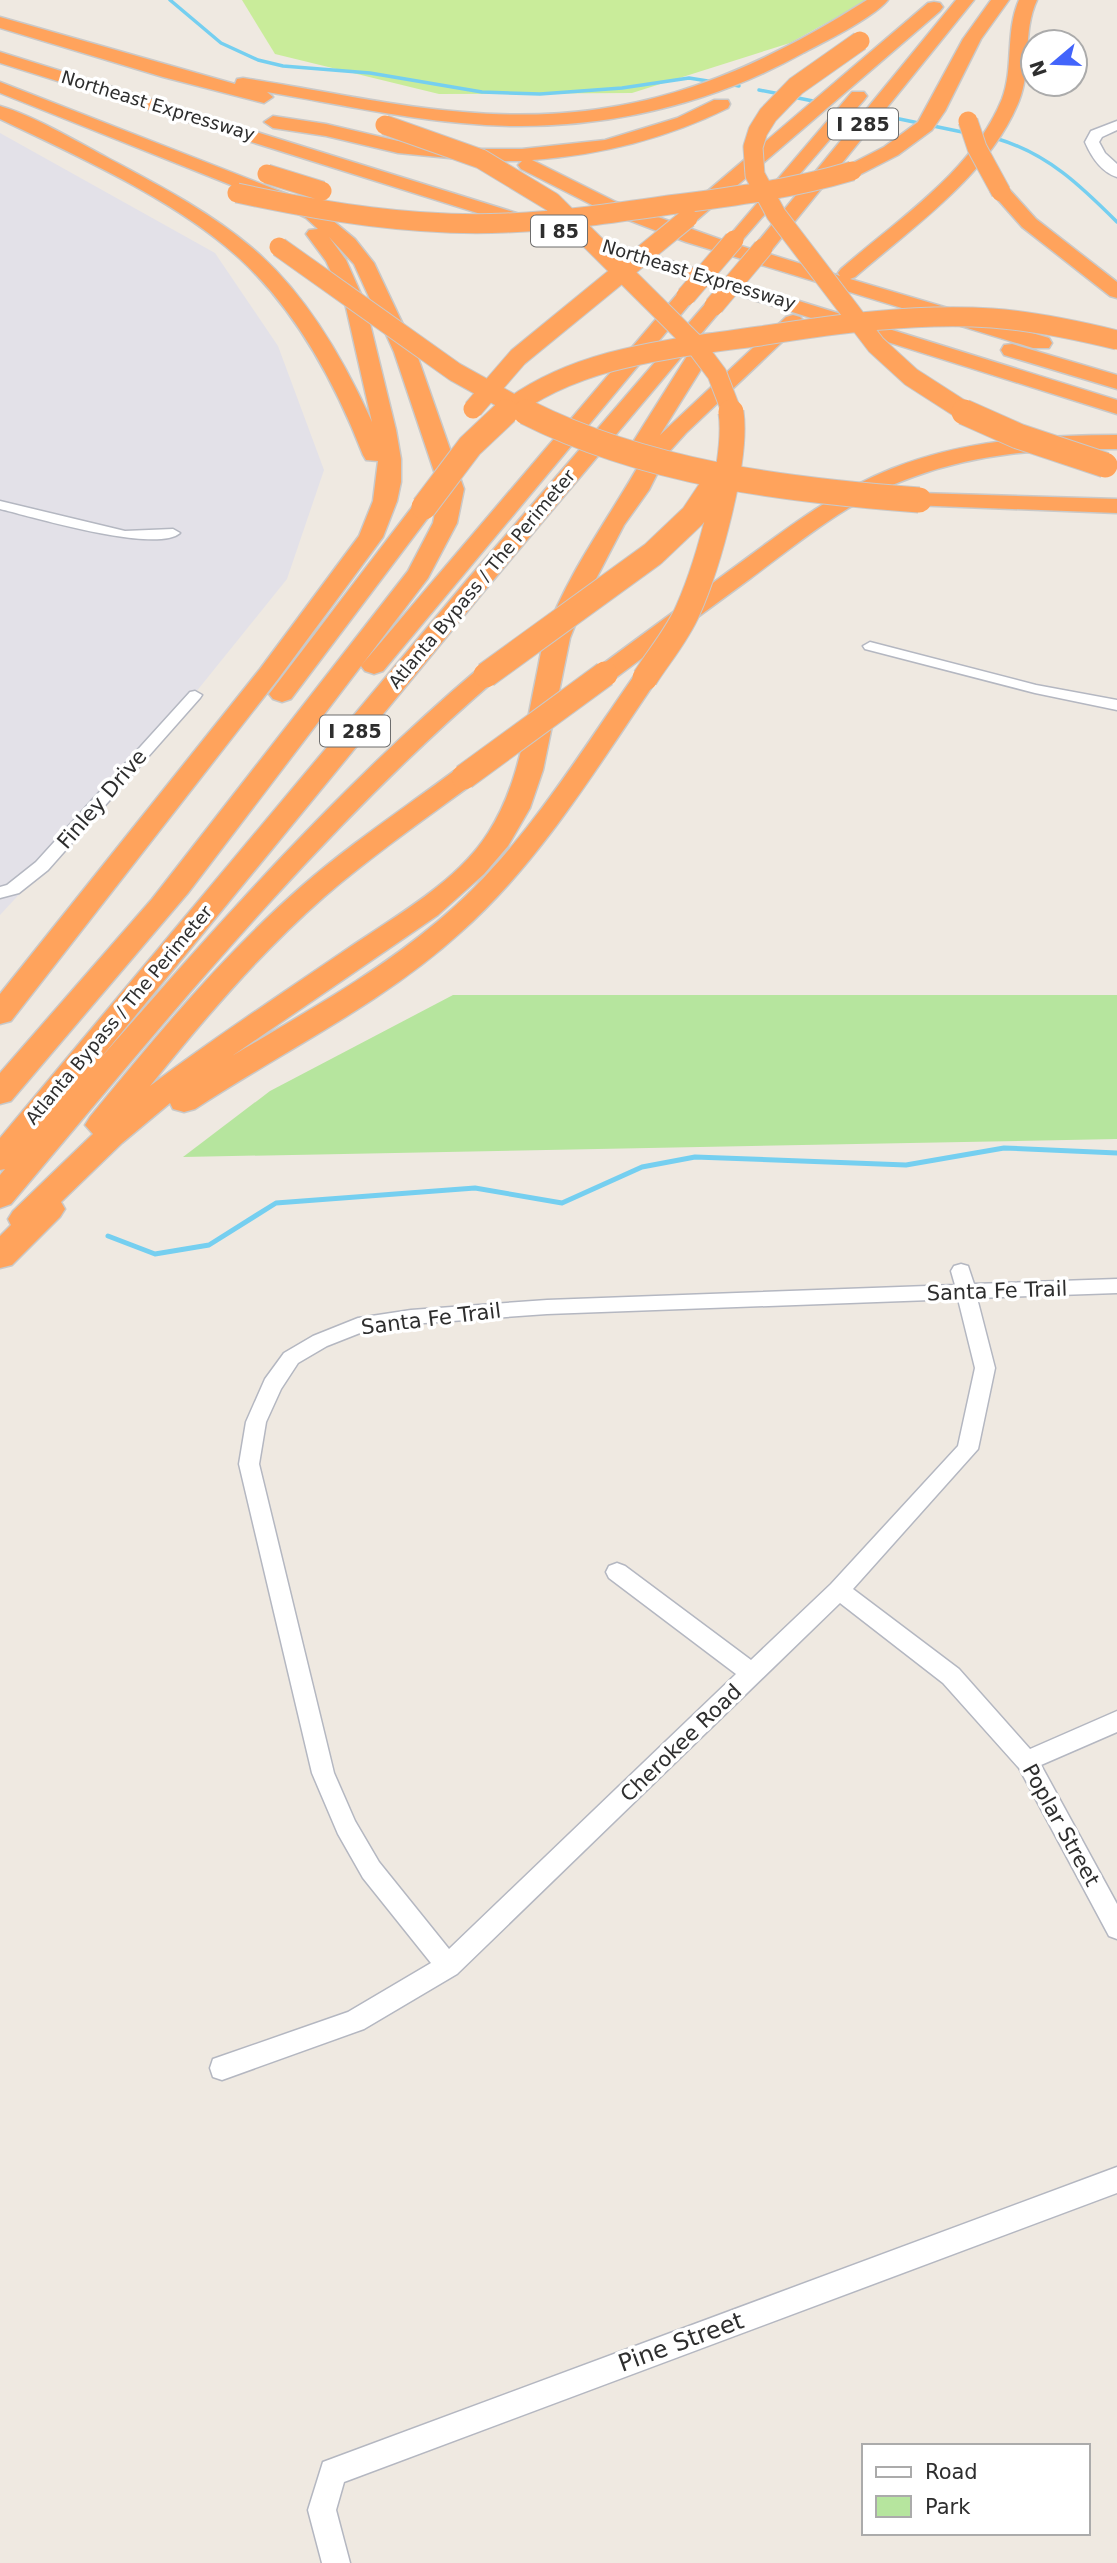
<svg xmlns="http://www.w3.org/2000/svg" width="1117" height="2563" font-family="'DejaVu Sans',sans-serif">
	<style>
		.industrial { fill: #e3e1e8 }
		.green { fill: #b6e59e }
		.pitch { fill: #c9ec9a }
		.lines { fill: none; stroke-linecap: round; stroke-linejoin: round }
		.stream-far1 { stroke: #75cff0; stroke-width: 3.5 }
		.stream { stroke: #75cff0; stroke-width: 5 }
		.street-casing { stroke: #b4b7c1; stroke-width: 3 }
		.secondary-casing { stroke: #b4b7c1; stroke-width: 3 }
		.highway-casing { stroke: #c9c9c9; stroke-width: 3 }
		.street { fill: #fff; fill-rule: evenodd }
		.secondary { fill: #fff; fill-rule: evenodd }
		.highway { fill: #ffa35c; fill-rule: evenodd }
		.highway-bridge-far1-casing { stroke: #c9c9c9; stroke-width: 21; stroke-linecap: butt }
		.highway-bridge-casing { stroke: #c9c9c9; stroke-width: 27; stroke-linecap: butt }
		.highway-bridge-far1 { stroke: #ffa35c; stroke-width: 19 }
		.highway-bridge { stroke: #ffa35c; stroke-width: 25 }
		.labels { text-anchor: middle; stroke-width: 7; stroke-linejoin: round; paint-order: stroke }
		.far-street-label { font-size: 18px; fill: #2e2e2e; stroke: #fff }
		.shield { fill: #fff; stroke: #6d6d6d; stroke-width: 2 }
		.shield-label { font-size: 19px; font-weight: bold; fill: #2e2e2e }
		.street-label { font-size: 21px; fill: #2e2e2e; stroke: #fff }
		.near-street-label { font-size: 24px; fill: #2e2e2e; stroke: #fff }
	</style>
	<rect width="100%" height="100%" fill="#efe9e1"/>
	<path class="industrial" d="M0,133L215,253L278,346L324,470L287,579L121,785L0,915Z"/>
	<path class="green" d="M453,995H1117V1139L183,1157L270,1091Z"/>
	<path class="pitch" d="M242,0H868L790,43L632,93L439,94L275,54Z"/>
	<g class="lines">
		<path class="stream-far1" d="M170,0L221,43L258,60L283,66L370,73L482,92L540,94L622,88L689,78L714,82
			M729,84L739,86
			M759,90L780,94
			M793,97L818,102
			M885,116L967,133
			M998,139C1048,154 1081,186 1117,222"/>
		<path class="stream" d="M108,1236L155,1254L209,1245L276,1203L475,1188L562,1203L642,1167L695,1157L906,1165L1004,1148L1117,1153"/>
		<defs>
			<path id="street" d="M0,501L125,531L173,529L180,533C156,554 33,517 0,509Z
				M870,642L1036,685L1117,700V710L1035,693L865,649L863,646Z
				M195,691L202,695L200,698L48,870L19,893L0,898V887L7,885L36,862L190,692Z
				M961,1264L968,1266L974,1284L1117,1279V1293L977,1298L995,1368L978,1449L853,1589L959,1669L1030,1749L1117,1711V1732L1041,1765L1117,1904V1939L1109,1936L1019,1768L943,1683L840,1603L457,1974L364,2029L222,2080L213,2077L210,2068L213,2059L348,2012L431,1963L363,1878L338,1834L312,1773L239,1464L246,1422L265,1379L284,1353L313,1336L358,1318L411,1310L547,1300L955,1285L951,1271L954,1266ZM958,1299L975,1368L958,1446L831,1584L751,1660L625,1566L617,1563L609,1566L606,1572L609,1578L736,1674L449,1949L379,1862L355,1821L334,1773L259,1464L266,1422L281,1389L298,1363L327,1346L360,1333L411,1324L547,1314Z
				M1117,2167V2193L344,2482L336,2510L350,2563H322L308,2510L323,2462Z"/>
			<path id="secondary" d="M1117,121V130L1102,137L1099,142L1105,153L1117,164V177C1101,172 1091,156 1085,142L1091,131Z"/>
			<path id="highway" d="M867,0H888C873,18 824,42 803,53C699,111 579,135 461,123C396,117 332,103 267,92L273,97L264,103L163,77L0,28V17L235,84L237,79L243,78C316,89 389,106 463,112C620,126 736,83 867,0Z
				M956,0H974L770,252L766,253L840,276L838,273L841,269C897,220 973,171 1002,99C1014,67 1005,32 1019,0H1037C1022,32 1032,68 1019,101C989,175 914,226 855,277L850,279L1049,338L1052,343L1049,348H1033L686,242L602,210L521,169L518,165L522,161H480L398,153L326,136L273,128L264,122L273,116L326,124L398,141L480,149H522L605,140L677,118L714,100H728L730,104L728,108C665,139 601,155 532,160L616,202L725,241L852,92H864L867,96L864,100L738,245L754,250L756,244Z
				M991,0H1009L981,39L945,111L932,130L898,155L859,175H845L842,171L845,167L884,147L918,122L963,39Z
				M934,2L940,3L943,7L940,11L697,220H683L680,216L683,212L928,3Z
				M0,52L1117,400V414L0,63Z
				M0,82L295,197L320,210L355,239L374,263L416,352L464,489L457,523L428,578L188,893L11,1101L0,1104V1073L152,899L408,571L433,523L440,489L394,352L354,264L329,237L346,260L365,303L396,430L401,459V482L397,501L383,537L278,679L11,1021L0,1024V994L260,669L359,536L373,501L378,461L366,460L363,455C335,383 297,311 239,258C176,200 77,156 0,119V106C32,115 76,141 106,157C156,184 207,210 251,247C305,292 343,358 372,422L345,303L326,261L306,234L309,230L318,229L306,218L281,205L0,93Z
				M1001,186L1008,188L1036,219L1117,282V298L1110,296L1022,227L991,192Z
				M686,290L693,292L696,296L693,300L383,671L374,674L365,671L361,666L365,661L679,292Z
				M714,300L721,302L724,306L721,310L485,590L99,1060C218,924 339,787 477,670L486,667L495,670L499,675L495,680C315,835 164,1023 11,1204L0,1208V1175L5,1169L0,1170V1138L467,580L707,302Z
				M793,315L800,317L804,321L800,325L686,433L667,454L649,490L624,525L585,600L570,638L543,770L530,808L508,846L484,874L438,915L232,1056C302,1014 374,975 437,922C519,854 576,759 636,673L645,670L654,673L658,678C597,767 541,861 460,933C382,1004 283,1051 195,1109L184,1112L173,1109L170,1103L122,1143L61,1202L65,1209L60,1217L12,1265L0,1268V1236L11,1225L8,1219L13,1211L93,1134L85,1125L90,1117C156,1036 223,955 302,886C350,844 403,809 454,771L464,769L474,771L477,777L474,783C423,820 372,856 324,897C260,953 204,1019 150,1086C215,1037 283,993 350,947C396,916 458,881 488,833C518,787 525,731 536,678C539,664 541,649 545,636C568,571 611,516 644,456L631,455L628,450L701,334H717L720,339L660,435L786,317Z
				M1012,344L1117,375V389L1004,355L1001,350L1004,345Z
				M1117,435V449C1047,448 979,453 913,477C852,498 802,540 751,578C705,612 659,645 614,679L605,682L596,679L592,674L596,669C640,636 685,604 729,571C781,533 831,493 891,469C963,440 1041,435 1117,435Z
				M919,493L1117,499V513L911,505L907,500L911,495Z
				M424,500L432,502L436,507L291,699L282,702L273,699L269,694L273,689L416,502Z"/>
		</defs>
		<use href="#street" class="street-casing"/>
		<use href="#secondary" class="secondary-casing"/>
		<use href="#highway" class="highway-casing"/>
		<use href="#street" class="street"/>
		<use href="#secondary" class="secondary"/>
		<use href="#highway" class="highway"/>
		<defs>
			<path id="highway-bridge-far1" d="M860,41L796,86L768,115L758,131L753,147L755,175L776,214L876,345L911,377L967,413
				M968,121L977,148L1001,192
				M385,125L481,159L552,202L693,342L717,374L732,413
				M267,174L322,191
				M237,193C325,212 415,227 506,223C561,221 615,213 669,205C731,197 792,189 852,171
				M279,247L455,372L529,413
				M686,296L734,240
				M714,306L763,248
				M473,409L518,357L688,218
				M504,413C576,356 672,349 760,336C836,324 914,313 992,318C1034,321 1076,330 1117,340"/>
			<path id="highway-bridge" d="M526,412C647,473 785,490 919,500
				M964,412L1018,436L1105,465
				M424,507L470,446L506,412
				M486,675L653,554L693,516L721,474
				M645,678C659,656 678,634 688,610C708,565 738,459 731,412
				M464,777L605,674"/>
		</defs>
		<use href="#highway-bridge-far1" class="highway-bridge-far1-casing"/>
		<use href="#highway-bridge" class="highway-bridge-casing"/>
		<use href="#highway-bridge-far1" class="highway-bridge-far1"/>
		<use href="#highway-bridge" class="highway-bridge"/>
	</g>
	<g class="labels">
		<g class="far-street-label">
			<text transform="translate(158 106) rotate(17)" y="6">Northeast Expressway</text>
			<text transform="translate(699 275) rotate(17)" y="6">Northeast Expressway</text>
			<text transform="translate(482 579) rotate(-50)" y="6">Atlanta Bypass / The Perimeter</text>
			<text transform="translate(119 1015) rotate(-50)" y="6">Atlanta Bypass / The Perimeter</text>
		</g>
		<g class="shield">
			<rect x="828" y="108.5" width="70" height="31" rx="5"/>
			<rect x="531" y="215.5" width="56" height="31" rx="5"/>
			<rect x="320" y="715.5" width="70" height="31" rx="5"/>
		</g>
		<g class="shield-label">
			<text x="863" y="131">I 285</text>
			<text x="559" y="238">I 85</text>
			<text x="355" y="738">I 285</text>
		</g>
		<g class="street-label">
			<text transform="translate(102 799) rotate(-49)" y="7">Finley Drive</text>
			<text transform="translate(997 1291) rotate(-2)" y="7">Santa Fe Trail</text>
			<text transform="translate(431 1319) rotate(-7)" y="7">Santa Fe Trail</text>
			<text transform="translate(681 1743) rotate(-44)" y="7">Cherokee Road</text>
			<text transform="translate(1061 1825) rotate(61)" y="7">Poplar Street</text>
		</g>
		<g class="near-street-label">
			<text transform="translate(681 2342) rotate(-20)" y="8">Pine Street</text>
		</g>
	</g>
	<rect x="862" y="2444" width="228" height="91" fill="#ffffff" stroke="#ababab" stroke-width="2"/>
	<rect x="876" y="2467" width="35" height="10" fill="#ffffff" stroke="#ababab" stroke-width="2"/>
	<text x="925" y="2479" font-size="21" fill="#2e2e2e">Road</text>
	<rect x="876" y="2496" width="35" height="21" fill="#b6e59e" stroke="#ababab" stroke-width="2"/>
	<text x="925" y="2514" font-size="21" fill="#2e2e2e">Park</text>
	<g transform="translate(1054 63) rotate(251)"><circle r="33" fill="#ffffff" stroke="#ababab" stroke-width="2"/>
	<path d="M0-5L12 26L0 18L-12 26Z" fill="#4264fb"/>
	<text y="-10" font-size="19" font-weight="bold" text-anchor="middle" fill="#2e2e2e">N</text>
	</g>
</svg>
